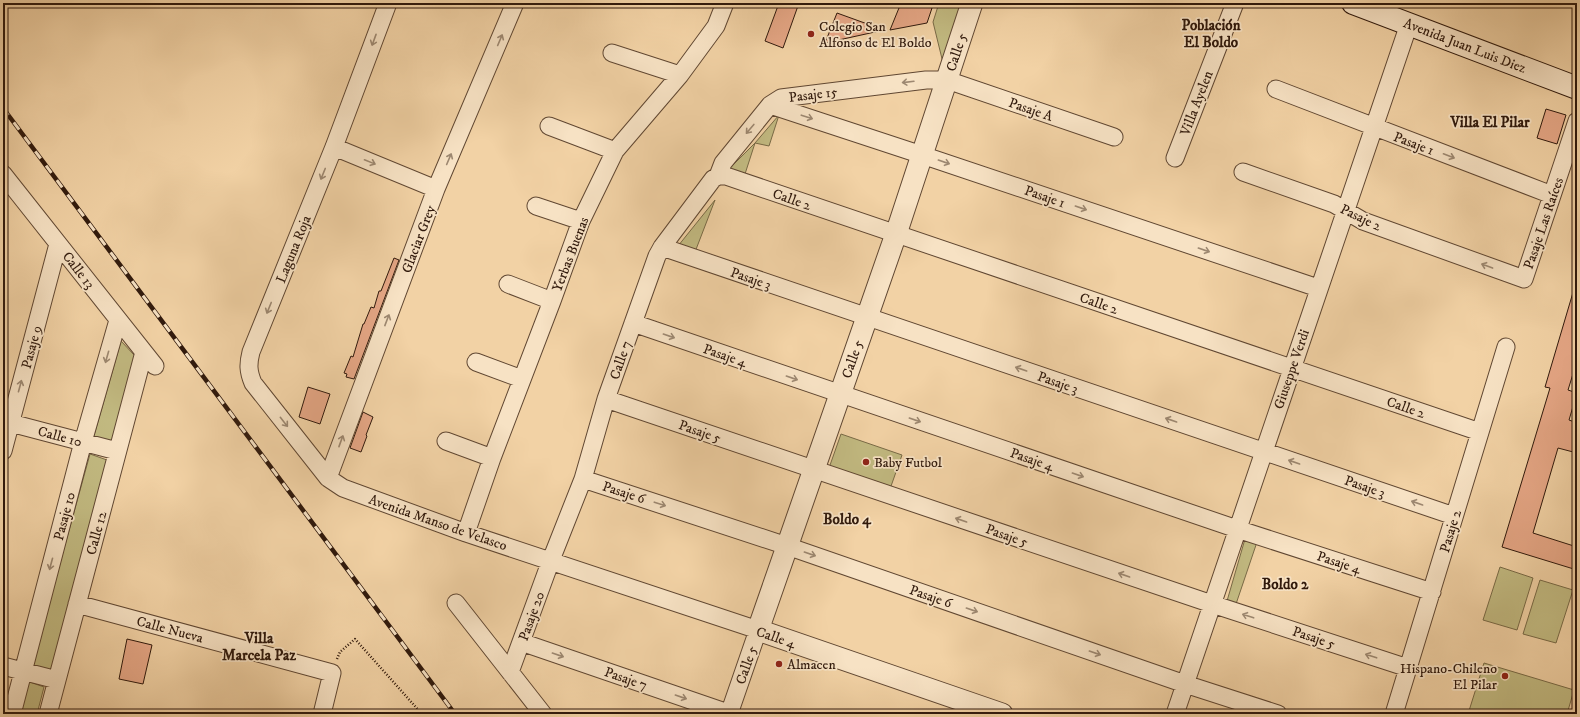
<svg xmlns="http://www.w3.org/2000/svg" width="1580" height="717" font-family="'IM FELL DW Pica',serif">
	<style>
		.green { fill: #c2ba81; stroke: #796a46 }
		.building { fill: #e6a786; stroke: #30190c }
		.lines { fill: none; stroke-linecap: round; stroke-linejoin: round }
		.minor-casing { stroke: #604732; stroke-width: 19 }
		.tertiary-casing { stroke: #604732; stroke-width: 23 }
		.secondary-casing { stroke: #30190c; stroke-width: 24 }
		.path { stroke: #30190c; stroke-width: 2.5; stroke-dasharray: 1 2; stroke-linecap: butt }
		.minor { stroke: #f7e2c4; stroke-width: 17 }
		.tertiary { stroke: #f7e2c4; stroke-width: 21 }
		.secondary { stroke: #f7e2c4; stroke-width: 22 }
		.rail-casing { stroke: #30190c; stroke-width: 4.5 }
		.rail { stroke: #f7e2c4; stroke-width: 3; stroke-dasharray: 9; stroke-linecap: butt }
		.oneway { stroke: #9d8871 }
		.poi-dot { fill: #8f2418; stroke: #f7e2c4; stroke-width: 1.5 }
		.labels { text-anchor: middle; stroke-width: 3.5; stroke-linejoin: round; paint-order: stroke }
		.poi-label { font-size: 14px; fill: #30190c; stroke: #f7e2c4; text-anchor: start }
		.street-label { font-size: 14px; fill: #30190c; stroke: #f7e2c4 }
		.neighbourhood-label { font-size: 15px; font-weight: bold; fill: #30190c; stroke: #f7e2c4 }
	</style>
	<rect width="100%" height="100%" fill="#f2d2a5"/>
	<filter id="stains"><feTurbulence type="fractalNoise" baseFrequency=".005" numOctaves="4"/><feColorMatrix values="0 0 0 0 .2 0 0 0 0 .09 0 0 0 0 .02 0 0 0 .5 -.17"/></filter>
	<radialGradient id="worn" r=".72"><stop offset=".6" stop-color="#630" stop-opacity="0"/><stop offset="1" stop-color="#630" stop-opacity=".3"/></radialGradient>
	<path class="green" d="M939,3H967L944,67L933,22Z
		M779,115L769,146L755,143L745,174L729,169L755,143Z
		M715,200L695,252L678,246Z
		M121,341L135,356L111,445L93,439Z
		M841,434L902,455L890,489L829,468Z
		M90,454L107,460L52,671L32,665Z
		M1245,539L1257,542L1236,604L1227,601Z
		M1500,567L1533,578L1517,630L1483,620Z
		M1540,580L1573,590L1556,643L1523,634Z
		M1484,663L1574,690L1567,714H1468Z
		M27,681L44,687L37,714H18Z"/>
	<path class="building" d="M779,3H799L783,48L765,41Z
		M901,3H919L932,8L927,23L890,30Z
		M837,13L884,30L825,43Z
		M1546,109L1566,115L1557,144L1537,138Z
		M394,258L399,260L354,379L346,377L347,374L344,373L351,356L353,357L363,324H364L371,307L374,308L379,291H381Z
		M1574,289H1577V361L1568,390L1577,393L1569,420L1577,423V453L1558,448L1533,533L1577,547V570L1502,547L1550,388L1545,387Z
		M308,387L330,394L320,424L299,417Z
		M363,412L373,417L366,435L367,436L361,452L350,448Z
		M127,639L152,645L143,684L119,679Z"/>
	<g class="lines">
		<defs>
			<path id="minor" d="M388,3L334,147L251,352C248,364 248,371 253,383L328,478L343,488L466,533L758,630L729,714
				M612,53L680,75
				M1276,89L1552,195
				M770,105L922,155L1318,288
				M549,126L615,151
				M334,147L436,189
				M1175,158L1235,3
				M1243,172L1334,204L1363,221L1524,279L1577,121
				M3,174L155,366
				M718,176H726L1480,432
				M718,176L723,163L770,105L781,98L926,80H947L1114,137
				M536,206L581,221
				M662,247L1454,516
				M508,284L552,301
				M633,323L1237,529L1432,592
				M476,362L522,379
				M606,399L1212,604L1408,668
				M3,421L117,451
				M446,441L492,458
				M3,451L58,244
				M328,478L436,189L515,3
				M583,479L787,546L1185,684L1278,714
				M466,533L492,458L552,301L581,221L615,151L680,75L716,26L725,3
				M456,603L543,714
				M77,604L332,673L322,714
				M521,642L731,714
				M3,666L57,680
				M510,672L551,560L583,479L606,399L657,256L662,247L713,179L718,176
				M12,714L83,442L118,320
				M48,714L144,352
				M1175,714L1409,24
				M1394,714L1506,347"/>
			<path id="tertiary" d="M972,3L896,234L758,630L1002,714"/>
			<path id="secondary" d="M1353,3L1577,88"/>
		</defs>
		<use href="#minor" class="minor-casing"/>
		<use href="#tertiary" class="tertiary-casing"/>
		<use href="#secondary" class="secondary-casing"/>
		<path class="path" d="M337,659L340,652L355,639L422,714"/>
		<use href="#minor" class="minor"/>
		<use href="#tertiary" class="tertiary"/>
		<use href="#secondary" class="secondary"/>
		<defs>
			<path id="rail" d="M3,108L455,714"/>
		</defs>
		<use href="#rail" class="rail-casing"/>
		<use href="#rail" class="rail"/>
	</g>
	<defs><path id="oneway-shaft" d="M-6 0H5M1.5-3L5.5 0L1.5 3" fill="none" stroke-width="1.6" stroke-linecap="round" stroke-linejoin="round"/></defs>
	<g class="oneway">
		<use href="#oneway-shaft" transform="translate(374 40) rotate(110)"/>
		<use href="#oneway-shaft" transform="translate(500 40) rotate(-67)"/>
		<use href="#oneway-shaft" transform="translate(908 82) rotate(173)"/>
		<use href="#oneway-shaft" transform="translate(807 117) rotate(18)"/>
		<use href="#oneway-shaft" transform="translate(750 129) rotate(130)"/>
		<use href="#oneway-shaft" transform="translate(1449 156) rotate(21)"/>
		<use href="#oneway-shaft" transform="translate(449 159) rotate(-67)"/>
		<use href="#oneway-shaft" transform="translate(370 162) rotate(22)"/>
		<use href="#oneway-shaft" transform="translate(944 162) rotate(19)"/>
		<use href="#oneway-shaft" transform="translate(323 174) rotate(112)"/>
		<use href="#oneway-shaft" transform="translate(1081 208) rotate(19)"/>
		<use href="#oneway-shaft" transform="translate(1204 250) rotate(19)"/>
		<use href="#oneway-shaft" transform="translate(1487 266) rotate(-160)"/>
		<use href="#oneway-shaft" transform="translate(269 308) rotate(112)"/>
		<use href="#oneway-shaft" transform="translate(387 320) rotate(-69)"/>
		<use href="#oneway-shaft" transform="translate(669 336) rotate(19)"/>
		<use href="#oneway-shaft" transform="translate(107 357) rotate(106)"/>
		<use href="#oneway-shaft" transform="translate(1021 369) rotate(-161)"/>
		<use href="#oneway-shaft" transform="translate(792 378) rotate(19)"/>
		<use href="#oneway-shaft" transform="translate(20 386) rotate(-75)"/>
		<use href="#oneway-shaft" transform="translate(915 420) rotate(19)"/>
		<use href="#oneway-shaft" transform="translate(1171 420) rotate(-161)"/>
		<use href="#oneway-shaft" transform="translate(284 422) rotate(52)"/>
		<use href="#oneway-shaft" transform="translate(341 441) rotate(-70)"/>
		<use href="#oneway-shaft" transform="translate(1294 462) rotate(-161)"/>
		<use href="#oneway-shaft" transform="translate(1078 475) rotate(19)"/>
		<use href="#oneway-shaft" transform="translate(1417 503) rotate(-161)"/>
		<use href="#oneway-shaft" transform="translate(660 504) rotate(18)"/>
		<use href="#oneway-shaft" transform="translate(961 520) rotate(-161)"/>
		<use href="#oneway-shaft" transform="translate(810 554) rotate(19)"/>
		<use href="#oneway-shaft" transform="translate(51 564) rotate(105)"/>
		<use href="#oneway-shaft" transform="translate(1124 575) rotate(-161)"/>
		<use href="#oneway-shaft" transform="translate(972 610) rotate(19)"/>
		<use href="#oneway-shaft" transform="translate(1248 616) rotate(-162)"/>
		<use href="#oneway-shaft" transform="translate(1095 653) rotate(19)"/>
		<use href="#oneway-shaft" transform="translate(558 655) rotate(19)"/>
		<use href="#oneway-shaft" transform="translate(1371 656) rotate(-162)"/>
		<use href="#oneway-shaft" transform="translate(681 697) rotate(19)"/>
	</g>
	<g class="poi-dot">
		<circle cx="811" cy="34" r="4"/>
		<circle cx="866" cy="462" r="4"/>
		<circle cx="779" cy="664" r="4"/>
		<circle cx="1505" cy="676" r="4"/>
	</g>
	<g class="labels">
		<g class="poi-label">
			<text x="819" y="31">Colegio San<tspan x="819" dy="16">Alfonso de El Boldo</tspan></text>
			<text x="874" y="467">Baby Futbol</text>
			<text x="787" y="669">Almacen</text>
			<text x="1497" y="673" text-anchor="end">Hispano-Chileno<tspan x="1497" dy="16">El Pilar</tspan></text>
		</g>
		<g class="street-label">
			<text transform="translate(1465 45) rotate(21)" y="5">Avenida Juan Luis Diez</text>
			<text transform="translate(956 52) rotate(-72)" y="5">Calle 5</text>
			<text transform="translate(813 94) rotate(-7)" y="5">Pasaje 15</text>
			<text transform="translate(1196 103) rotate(-69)" y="5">Villa Ayelen</text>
			<text transform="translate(1031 109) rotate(19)" y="5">Pasaje A</text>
			<text transform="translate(1414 143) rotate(21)" y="5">Pasaje 1</text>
			<text transform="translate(1045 196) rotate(19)" y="5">Pasaje 1</text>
			<text transform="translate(792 199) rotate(19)" y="5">Calle 2</text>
			<text transform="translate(1361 217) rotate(26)" y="5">Pasaje 2</text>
			<text transform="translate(1543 223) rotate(-71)" y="5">Pasaje Las Raíces</text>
			<text transform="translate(418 239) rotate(-69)" y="5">Glaciar Grey</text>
			<text transform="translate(293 249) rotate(-68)" y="5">Laguna Roja</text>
			<text transform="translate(570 254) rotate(-69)" y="5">Yerbas Buenas</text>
			<text transform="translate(79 270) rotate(52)" y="5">Calle 13</text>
			<text transform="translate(751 278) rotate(19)" y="5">Pasaje 3</text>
			<text transform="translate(1099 303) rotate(19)" y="5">Calle 2</text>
			<text transform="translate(31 347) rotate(-75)" y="5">Pasaje 9</text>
			<text transform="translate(725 355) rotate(19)" y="5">Pasaje 4</text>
			<text transform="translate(852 359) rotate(-71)" y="5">Calle 5</text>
			<text transform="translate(620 360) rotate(-71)" y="5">Calle 7</text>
			<text transform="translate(1291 369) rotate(-71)" y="5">Giuseppe Verdi</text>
			<text transform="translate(1058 382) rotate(19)" y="5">Pasaje 3</text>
			<text transform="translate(1406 407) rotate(19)" y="5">Calle 2</text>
			<text transform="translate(700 431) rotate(19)" y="5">Pasaje 5</text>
			<text transform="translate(60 436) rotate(15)" y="5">Calle 10</text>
			<text transform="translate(1032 459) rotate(19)" y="5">Pasaje 4</text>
			<text transform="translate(1365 486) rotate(19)" y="5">Pasaje 3</text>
			<text transform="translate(624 492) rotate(18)" y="5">Pasaje 6</text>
			<text transform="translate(64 516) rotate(-75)" y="5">Pasaje 10</text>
			<text transform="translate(438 522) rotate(19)" y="5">Avenida Manso de Velasco</text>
			<text transform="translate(1450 531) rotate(-73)" y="5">Pasaje 2</text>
			<text transform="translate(96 533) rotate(-75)" y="5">Calle 12</text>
			<text transform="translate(1007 535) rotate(19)" y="5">Pasaje 5</text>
			<text transform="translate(1339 562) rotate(18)" y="5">Pasaje 4</text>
			<text transform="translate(931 596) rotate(19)" y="5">Pasaje 6</text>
			<text transform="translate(531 616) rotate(-70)" y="5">Pasaje 20</text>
			<text transform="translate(170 629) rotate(15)" y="5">Calle Nueva</text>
			<text transform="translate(776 637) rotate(19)" y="5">Calle 4</text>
			<text transform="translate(1314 637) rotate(18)" y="5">Pasaje 5</text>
			<text transform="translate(746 665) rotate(-71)" y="5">Calle 5</text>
			<text transform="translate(626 678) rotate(19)" y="5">Pasaje 7</text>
		</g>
		<g class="neighbourhood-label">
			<text x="1211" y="30">Población<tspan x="1211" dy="17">El Boldo</tspan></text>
			<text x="1490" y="127">Villa El Pilar</text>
			<text x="847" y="524">Boldo 4</text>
			<text x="1285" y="589">Boldo 2</text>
			<text x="259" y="643">Villa<tspan x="259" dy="17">Marcela Paz</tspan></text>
		</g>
	</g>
	<rect width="1580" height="717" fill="none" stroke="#f2d2a5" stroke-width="16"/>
	<rect x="4" y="4" width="1572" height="709" fill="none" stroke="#30190c" stroke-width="2"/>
	<rect x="8" y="8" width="1564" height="701" fill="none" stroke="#30190c"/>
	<rect width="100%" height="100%" filter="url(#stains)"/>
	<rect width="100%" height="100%" fill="url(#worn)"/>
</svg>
